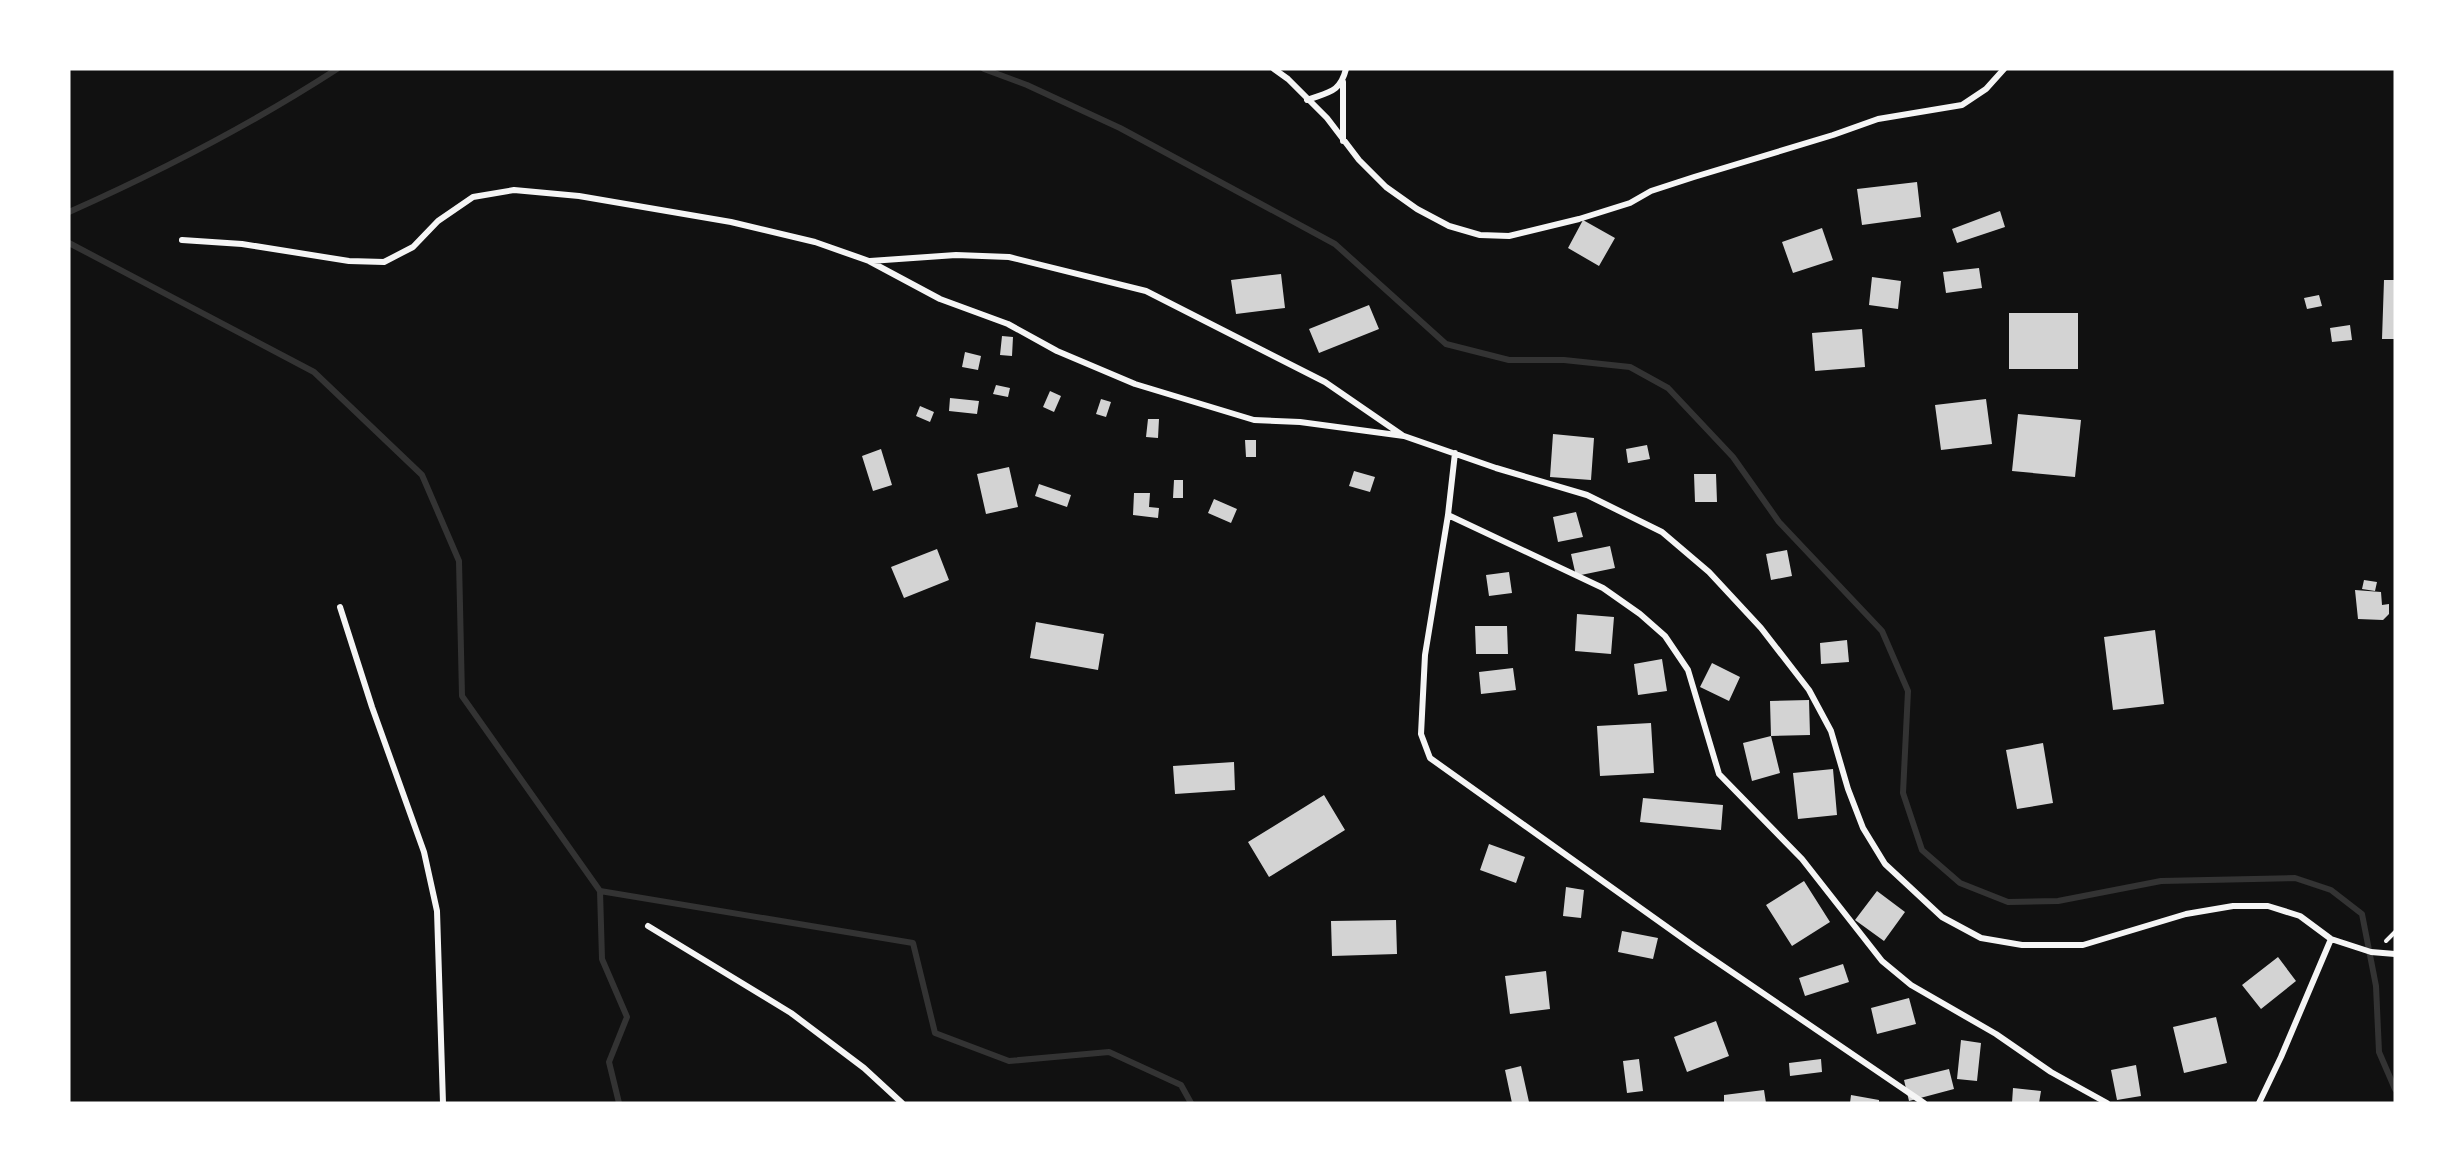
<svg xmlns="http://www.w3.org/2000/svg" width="2464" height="1172" font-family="Figtree,sans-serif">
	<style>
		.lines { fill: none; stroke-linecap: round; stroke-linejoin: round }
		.stream { stroke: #333; stroke-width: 6 }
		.building { fill: #d3d3d3 }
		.path { stroke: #f5f5f5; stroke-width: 4 }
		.minor { stroke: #f5f5f5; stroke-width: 6 }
	</style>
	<rect width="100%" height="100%" fill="#111"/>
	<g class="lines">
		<path class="stream" d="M984,69L1027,85L1120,128L1335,244L1446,344L1509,360H1564L1630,367L1668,388L1733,457L1779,522L1882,631L1908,691L1903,793L1922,850L1960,883L2008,902L2058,901L2161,881L2295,878L2331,890L2362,914L2376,986L2379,1052L2395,1089
			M69,212C161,171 252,124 337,69
			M69,243L314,372L422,475L459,561L462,696L600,891L913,943L935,1033L1009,1061L1109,1052L1181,1085L1191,1103
			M600,891L602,959L627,1017L609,1062L619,1103"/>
	</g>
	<path class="building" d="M1917,182L1921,217L1862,225L1857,189Z
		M2000,211L2005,227L1957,243L1952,229Z
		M1583,220L1615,238L1599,266L1568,248Z
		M1822,228L1833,260L1793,273L1782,242Z
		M1979,268L1982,288L1946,293L1943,272Z
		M1281,274L1285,308L1236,314L1231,280Z
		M1872,277L1901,281L1898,309L1869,305Z
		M2384,280H2395V339H2382Z
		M2319,295L2322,306L2307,309L2304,298Z
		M1369,305L1379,329L1319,353L1309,329Z
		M2009,313H2078V369H2009Z
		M2350,325L2352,340L2332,342L2330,328Z
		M1862,329L1865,367L1815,371L1812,333Z
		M1002,336L1013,337L1012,356L1000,355Z
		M965,352L981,356L978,370L962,367Z
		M996,385L1010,388L1008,397L993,394Z
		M1050,391L1061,396L1054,412L1043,407Z
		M950,398L979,401L977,414L949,411Z
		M1101,399L1111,402L1106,417L1096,414Z
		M1986,399L1992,444L1941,450L1935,405Z
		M920,406L934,412L930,422L916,416Z
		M2018,414L2081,420L2075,477L2012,471Z
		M1148,419H1159L1158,438L1146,437Z
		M1553,434L1594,438L1591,480L1550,477Z
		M1245,440H1256V457H1246Z
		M1647,445L1650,459L1628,463L1626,449Z
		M881,449L892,485L873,491L862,456Z
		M1009,467L1018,507L986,514L977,474Z
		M1354,471L1375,477L1370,492L1349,486Z
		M1694,474H1716L1717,502H1695Z
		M1174,480H1183V498H1173Z
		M1039,484L1071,495L1067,507L1035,496Z
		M1134,493H1150L1149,507L1159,508L1158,518L1133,515Z
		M1214,499L1237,509L1231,523L1208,513Z
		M1576,512L1583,537L1558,542L1553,517Z
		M1610,546L1615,568L1576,576L1571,554Z
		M937,549L949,580L904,598L891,567Z
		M1787,550L1792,576L1771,580L1766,554Z
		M1509,572L1512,593L1489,596L1486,575Z
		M2364,580L2377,582L2375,591L2362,589Z
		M2355,590L2381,592L2382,605L2389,604V614L2383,620L2358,619Z
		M1577,614L1614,617L1611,654L1575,651Z
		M1036,622L1104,634L1098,670L1030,658Z
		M1475,626H1507L1508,654H1476Z
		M2155,630L2164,704L2113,710L2104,637Z
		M1847,640L1849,662L1821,664L1820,643Z
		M1662,659L1667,691L1638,695L1634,664Z
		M1712,663L1740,677L1729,701L1700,687Z
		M1513,668L1516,690L1481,694L1479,672Z
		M1809,700L1810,735L1771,736L1780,773L1752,781L1743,743L1771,736L1770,701Z
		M1651,723L1654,773L1600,776L1597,726Z
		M2043,743L2053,803L2017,809L2006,750Z
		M1234,762L1235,790L1175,794L1173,766Z
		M1833,769L1837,815L1798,819L1793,773Z
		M1324,795L1345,830L1269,877L1248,842Z
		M1643,798L1723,805L1721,830L1640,822Z
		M1489,844L1525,857L1516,883L1480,870Z
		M1804,881L1830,922L1792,946L1766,905Z
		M1566,887L1584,890L1581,918L1563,916Z
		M1877,891L1905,912L1884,941L1855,920Z
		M1396,920L1397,954L1332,956L1331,921Z
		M1622,931L1658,938L1653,959L1618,952Z
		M2278,957L2296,981L2261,1009L2242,985Z
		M1843,964L1849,982L1805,996L1799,978Z
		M1546,971L1550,1009L1510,1014L1505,976Z
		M1909,998L1916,1024L1877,1034L1871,1008Z
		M2216,1017L2227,1063L2184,1073L2173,1027Z
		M1716,1021L1729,1056L1687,1072L1674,1037Z
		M1961,1040L1981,1043L1977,1081L1957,1079Z
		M1639,1059L1643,1091L1627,1093L1623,1061Z
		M1821,1059L1822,1072L1790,1076L1789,1063Z
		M2136,1065L2141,1096L2117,1100L2111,1070Z
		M1521,1066L1529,1102L1512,1103L1505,1070Z
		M1949,1069L1954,1089L1909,1101L1904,1080Z
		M2013,1088L2041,1091L2039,1103H2012Z
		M1764,1090L1766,1103H1724V1095Z
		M1851,1095L1879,1100V1103H1850Z"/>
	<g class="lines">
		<path class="path" d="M2386,941L2395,932"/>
		<path class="minor" d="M1274,69L1288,79L1327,118L1359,160L1386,187L1417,209L1449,226L1480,235L1509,236L1579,219L1630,203L1651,191L1694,177L1833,135L1878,119L1962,105L1986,89L2004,69
			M1343,82V141
			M1307,100C1328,92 1340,93 1346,69
			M182,240L242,244L349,261L384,262L413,247L438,221L473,197L514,190L579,196L731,222L815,242L869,261L940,299L1008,324L1057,351L1135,384L1254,420L1300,422L1404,436L1496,468L1587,495L1662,532L1709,572L1761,628L1809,690L1831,731L1848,789L1863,828L1885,864L1942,917L1981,938L2022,945H2083L2186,914L2233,906H2268L2300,916L2331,939L2371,952L2395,954
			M870,261L956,255L1009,257L1146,291L1325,382L1402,435
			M1455,453L1448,515L1425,655L1421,734L1430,758L1695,947L1924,1103
			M1448,515L1603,588L1640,614L1665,636L1688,670L1719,774L1802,859L1882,961L1911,985L1996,1034L2051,1072L2107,1103
			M340,607L372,707L424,852L437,911L443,1103
			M648,926L791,1013L864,1068L902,1103
			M2259,1103L2281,1057L2331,939"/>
	</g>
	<rect width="2464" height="1172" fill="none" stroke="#ffffff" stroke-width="141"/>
</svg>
